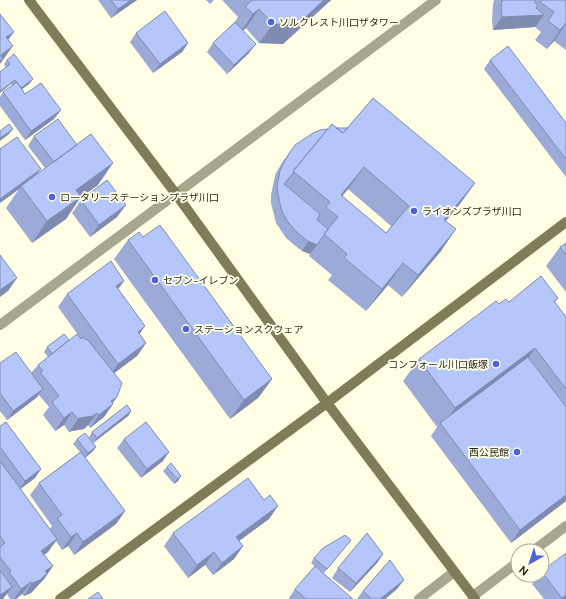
<svg xmlns="http://www.w3.org/2000/svg" width="566" height="599" font-family="'DM Sans','Noto Sans JP',sans-serif">
	<style>
		.lines { fill: none; stroke-linecap: round; stroke-linejoin: round }
		.street { stroke: #a8a68d; stroke-width: 10 }
		.secondary { stroke: #807c58; stroke-width: 10 }
		.wall { fill: #9caad8; fill-rule: evenodd }
		.shaded-wall { fill: #7f8bb0 }
		.building { fill: #b5c6fb; stroke: #7f8bb0; fill-rule: evenodd }
		.poi-dot { fill: #4d63d8; stroke: #fffde4; stroke-width: 1.5 }
		.labels { text-anchor: middle; stroke-width: 3.5; stroke-linejoin: round; paint-order: stroke }
		.poi-label { font-size: 10px; fill: #28281f; stroke: #fffde4; text-anchor: start }
	</style>
	<rect width="100%" height="100%" fill="#fffde4"/>
	<g class="lines">
		<path class="street" d="M0,325L436,0
			M533,551L566,526
			M473,596L518,562
			M419,599L454,572"/>
		<path class="secondary" d="M29,0L176,194L327,403L475,599
			M60,599L327,403L566,222"/>
	</g>
	<path class="wall" d="M98,0H137L111,18Z
		M206,0H214L210,4Z
		M222,0H331L283,44L259,43L246,28L243,30L249,53L227,74L207,52L213,43L234,23L238,17Z
		M494,0H566V50L554,41L547,49L535,40L541,32L535,27L493,30L492,20L493,4Z
		M136,33L188,43L182,52L153,73L130,42Z
		M7,60L33,79L29,84L22,89L25,94L54,119L25,140L0,106V97L3,92L12,86L6,68L4,64Z
		M490,60L566,123V177L484,69Z
		M336,128L475,183L459,205L446,221L441,251L402,297L388,285L366,311L328,280L332,275L309,256L310,254L302,251L293,244L286,238L276,223L271,203V195L274,180L276,173L283,161L290,152ZM348,189L391,226L386,233L342,196Z
		M34,136L98,185L80,198L66,219L32,243L6,208L19,189L0,203V149L37,175L45,168L28,146Z
		M81,200L117,217L90,237L72,213Z
		M143,237L272,379L258,398L230,419L114,259L128,240Z
		M566,243V292L546,266L560,247Z
		M124,281L118,289L139,334L146,343L137,356L114,373L112,403L113,404L104,417L90,428L88,425L84,429L72,431L69,432L64,425L55,431L43,415L49,407L39,395L36,398L7,420L0,411V363L31,373L38,365L48,357L44,352L47,347L69,340L81,339L58,307L67,294Z
		M558,298L555,302L566,317V501L511,543L431,436L437,427L403,381L419,359L499,304L509,302Z
		M131,411L128,416L93,443L89,437L92,432Z
		M0,426L41,469L35,478L20,489L50,529L52,526L30,495L39,483L80,452L73,444L77,439L96,447L93,451L85,458L125,511L116,524L74,555L68,546L62,550L56,541L48,552L44,555L53,566L44,579L31,593L24,596L22,594L16,599H10L7,594L0,599Z
		M124,439L163,461L141,478L117,448Z
		M167,467L178,481L174,484L163,471Z
		M269,519L239,541L243,546L234,559L213,575L205,565L188,578L164,546L173,533Z
		M351,540L324,573L311,563L314,558Z
		M383,554L377,563L350,592L332,578L338,568Z
		M542,571L566,599H544L532,584L539,575H542Z
		M295,589L353,599H289V598Z
		M397,589L385,599H357L363,591Z"/>
	<path class="shaded-wall" d="M131,0H137L111,18L118,9Z
		M324,0H331L283,44L259,43L273,24Z
		M259,9L246,28L239,34L253,14Z
		M544,15L535,27L493,30L502,17Z
		M566,24L554,41L547,49L560,30Z
		M14,32L0,51L6,37Z
		M188,43L182,52L153,73L160,64Z
		M256,44L249,53L227,74L234,65Z
		M13,46L0,64V56L1,55Z
		M33,79L29,84L17,93L21,88Z
		M15,80L11,84L0,93V91Z
		M61,110L54,119L25,140L31,131Z
		M13,129L9,134L0,141V138Z
		M113,163L98,185L80,198L66,219L32,243L47,221L76,190Z
		M364,167L348,189L330,211L341,195Z
		M41,169L34,178L21,186L19,189L0,203V199Z
		M475,183L459,205L428,242L444,220Z
		M126,205L117,217L90,237L99,225Z
		M456,229L441,251L402,297L418,275Z
		M308,241L317,245L310,254L302,251Z
		M403,263L388,285L366,311L382,289Z
		M17,278L8,291L0,297V290Z
		M124,281L115,293L116,286Z
		M145,326L136,339L138,332Z
		M146,343L137,356L109,377L118,364Z
		M535,348L520,370L442,426L455,408Z
		M272,379L258,398L230,419L244,400Z
		M43,389L36,398L7,420L13,411Z
		M117,397L110,407L113,404L104,417L90,428L99,415L111,401Z
		M131,411L128,416L93,443L97,438Z
		M72,412L64,425L55,431L64,418Z
		M97,413L88,425L84,429L72,431L69,432L78,419L80,418Z
		M96,447L93,451L85,458L88,453Z
		M169,452L163,461L141,478L147,469Z
		M41,469L35,478L19,490L25,481Z
		M181,476L178,481L174,484L177,479Z
		M566,495V501L511,543L520,530Z
		M278,506L269,519L227,550L236,537Z
		M125,511L116,524L74,555L83,542Z
		M77,533L68,546L62,550L71,537Z
		M57,539L48,552L33,563L41,551Z
		M351,540L348,544L324,573L327,569Z
		M243,546L234,559L213,575L222,563Z
		M214,552L205,565L188,578L197,565Z
		M383,554L377,563L350,592L356,583Z
		M53,566L44,579L31,593L24,596L32,583L45,571Z
		M404,580L397,589L385,599H380Z
		M31,582L22,594L16,599H14L21,589Z
		M12,587L3,599H0V595Z
		M566,595V599H561L562,598Z"/>
	<path class="building" d="M111,0H131L118,9Z
		M252,0H324L297,25L273,24L259,9L253,14L245,7Z
		M502,0H535V3L538,5L536,8L544,15L502,17L501,7Z
		M542,0H566V23L560,30L548,21L554,12L540,2Z
		M165,11L188,43L160,64L136,33Z
		M0,14L14,32L6,37L13,46L1,55L3,59L0,61Z
		M235,22L256,44L234,65L213,43Z
		M508,46L566,123V159L490,60Z
		M14,54L33,79L21,88L15,80L0,91V72L10,64L7,60Z
		M17,82L25,94L41,83L61,110L31,131L3,92Z
		M373,98L475,183L444,220L456,229L418,275L403,263L382,289L344,258L347,254L324,234L338,217L326,207L330,202L293,171L332,124L343,133ZM364,167L409,206L386,233L341,195Z
		M58,119L77,145L54,162L34,136Z
		M9,124L13,129L0,138V131Z
		M336,128H348L343,133Z
		M328,129L293,171L294,172L284,184L320,214L317,220L328,229L317,245L308,241L300,235L293,228L288,222L283,214L281,208L278,194L277,186L280,171L283,164L290,152L295,145L313,133L320,130Z
		M91,134L113,163L76,190L81,197L47,221L21,186Z
		M17,137L41,169L0,199V149Z
		M107,180L126,205L99,225L81,200Z
		M160,225L272,379L244,400L128,240L139,232L143,237Z
		M566,243V255L560,247Z
		M0,255L17,278L0,290Z
		M111,261L124,281L116,286L145,326L138,332L146,343L118,364L67,294Z
		M541,276L558,298L554,301L566,317V389L535,348L455,408L419,359L496,301L499,304L506,299L509,302Z
		M64,334L69,340L52,354L47,347Z
		M77,334L81,339L83,337L86,340L87,339L122,383L117,397L111,401L113,404L99,415L97,413L93,416L80,418L78,419L72,412L64,418L52,402L59,396L40,372L43,371L38,365Z
		M16,352L43,389L13,411L0,393V363Z
		M528,357L566,407V495L520,530L440,423Z
		M127,405L131,411L97,438L92,432Z
		M6,422L41,469L25,481L0,447V426Z
		M146,422L169,452L147,469L124,439Z
		M85,433L96,447L88,453L77,439Z
		M81,452L125,511L83,542L77,533L71,537L57,518L62,515L39,483Z
		M0,461L57,539L41,551L53,566L45,571L47,573L40,580L32,583L31,582L21,589L9,572L11,571L0,557V547L5,543L0,536Z
		M171,463L181,476L177,479L167,467Z
		M248,478L264,500L270,495L278,506L236,537L243,546L222,563L214,552L197,565L173,533Z
		M367,533L383,554L356,583L338,568Z
		M345,535L351,540L327,569L314,558L323,548Z
		M566,553V595L562,598L542,572V571Z
		M390,560L404,580L380,599H372L363,591Z
		M315,566L353,599H306L295,589Z
		M0,570L12,587L0,595Z
		M98,592L103,599H88Z"/>
	<g class="poi-dot">
		<circle cx="271" cy="22" r="4"/>
		<circle cx="52" cy="197" r="4"/>
		<circle cx="414" cy="211" r="4"/>
		<circle cx="155" cy="280" r="4"/>
		<circle cx="186" cy="329" r="4"/>
		<circle cx="496" cy="364" r="4"/>
		<circle cx="517" cy="452" r="4"/>
	</g>
	<g class="labels">
		<g class="poi-label">
			<text x="279" y="26">ソルクレスト川口ザタワー</text>
			<text x="60" y="201">ロータリーステーションプラザ川口</text>
			<text x="422" y="215">ライオンズプラザ川口</text>
			<text x="163" y="284">セブン-イレブン</text>
			<text x="194" y="333">ステーションスクウェア</text>
			<text x="488" y="368" text-anchor="end">コンフォール川口飯塚</text>
			<text x="509" y="456" text-anchor="end">西公民館</text>
		</g>
	</g>
	<g transform="translate(530 563) rotate(219)"><circle r="19" fill="#fffde4" stroke="#a9a895"/>
	<path d="M0-3L7 15L0 10L-7 15Z" fill="#4d63d8"/>
	<text y="-6" font-size="11" font-weight="bold" text-anchor="middle" fill="#28281f">N</text>
	</g>
</svg>
